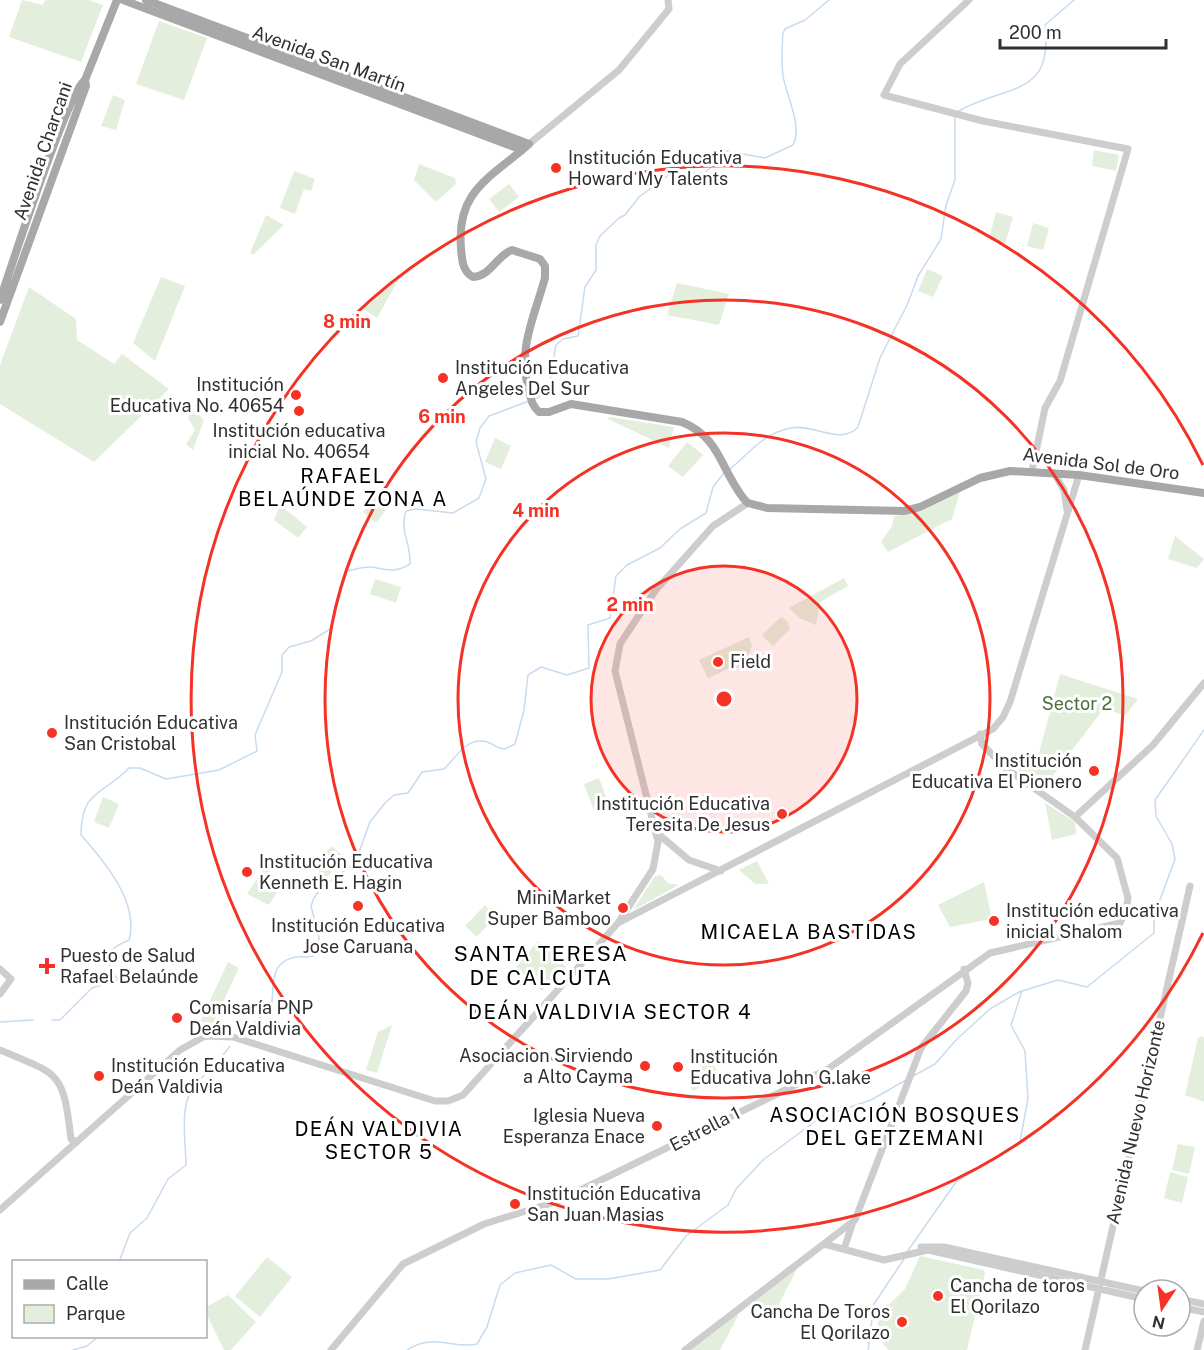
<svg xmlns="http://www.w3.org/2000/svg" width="1204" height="1350" font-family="'Public Sans',sans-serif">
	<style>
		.green { fill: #e4eedd }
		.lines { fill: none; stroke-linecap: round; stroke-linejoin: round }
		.stream { stroke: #c8dbef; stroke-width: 1.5 }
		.minor { stroke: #cdcdcd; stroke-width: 7 }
		.major { stroke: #a8a8a8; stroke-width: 8 }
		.ring { fill: none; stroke: #f43326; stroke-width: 3 }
		.poi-dot { fill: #f43326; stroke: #fff; stroke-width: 2 }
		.labels { text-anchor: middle; stroke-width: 6; stroke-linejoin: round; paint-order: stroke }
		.street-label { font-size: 18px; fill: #303030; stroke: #fff }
		.poi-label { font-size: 18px; fill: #303030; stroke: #fff; text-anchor: start }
		.park-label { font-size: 18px; fill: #4b7039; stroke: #fff }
		.neighbourhood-label { font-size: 20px; letter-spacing: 1.5px; fill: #000; stroke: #fff }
		.quarter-label { font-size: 21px; letter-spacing: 1.5px; fill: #000; stroke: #fff }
		.centre { fill: #f43326; stroke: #fff; stroke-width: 3 }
		.ring-label { font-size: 18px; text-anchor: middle; font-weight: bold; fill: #f43326; stroke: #fff; stroke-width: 6; stroke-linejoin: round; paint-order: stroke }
	</style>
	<rect width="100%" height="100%" fill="#fff"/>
	<path class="green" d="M22,0L43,5L45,0H88L103,5L81,62L9,37Z
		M159,21L207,38L184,100L136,84Z
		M113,95L125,100L116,130L101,126Z
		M1094,150L1119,155L1116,171L1092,166Z
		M419,164L455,178L456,184L436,202L414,180Z
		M294,171L315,179L311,191L304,189L295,214L280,208Z
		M509,184L519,197L499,212L489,199Z
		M996,212L1013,217L1005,244L989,239Z
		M266,215L284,225L253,255L250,253Z
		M1033,223L1049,228L1043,250L1027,246Z
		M927,269L943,276L933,297L918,291Z
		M161,277L185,286L155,361L133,343Z
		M400,277L377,318L362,308Z
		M677,283L729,294L719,325L667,315Z
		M29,287L76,319L77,340L114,364L122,354L169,389L94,462L0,404V365Z
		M183,399L204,420L193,450L186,444L195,430L188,418L190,414L181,402Z
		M609,417L674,427L669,448L608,419Z
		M495,438L511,446L501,469L485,462Z
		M687,442L703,455L683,477L668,466Z
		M960,492L952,519L888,552L881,542L892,526L894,516L920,512Z
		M377,493L391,503L376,523L363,512Z
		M280,505L307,527L298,538L274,520Z
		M1175,536L1204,559L1197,568L1168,559Z
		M844,578L848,586L820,602L816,625L799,618L789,608Z
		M375,579L401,587L396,603L370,594Z
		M781,617L787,621L790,629L773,646L762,635Z
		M749,637L752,645L745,667L728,669L708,678L699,660Z
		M1060,674L1138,699L1125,716L1104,708L1043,789L1015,767L1039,753Z
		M599,778L608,802L593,808L584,784Z
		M103,797L119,804L109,828L94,822Z
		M1045,803L1075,822L1076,834L1052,840Z
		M332,846L345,858L326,878L313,866Z
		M757,861L769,884H755L739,870Z
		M265,867L283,883L269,905L247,894Z
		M661,875L668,883L679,885L633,910L655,876Z
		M984,882L992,919L950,927L938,905Z
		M485,905L496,916L477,937L465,926Z
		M538,941L566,967L542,991L516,967Z
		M228,962L239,968L213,1023L207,1029L198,1021L201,1020Z
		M392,1025L377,1073L366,1070L378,1032Z
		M1202,1036L1204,1038V1102L1185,1095L1198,1038Z
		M709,1059L712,1060L719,1077L693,1091L688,1083Z
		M1178,1144L1195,1147L1189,1174L1172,1170Z
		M1170,1172L1188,1177L1182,1203L1164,1198Z
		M920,1256L984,1270L985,1274L967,1350H889C878,1341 876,1326 880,1313L905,1289Z
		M267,1257L292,1277L260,1317L235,1296Z
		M800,1263L774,1314L752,1302Z
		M228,1295L256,1322L231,1350H224L206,1313V1307Z
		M736,1314L738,1316L720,1350H690Z"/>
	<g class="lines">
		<path class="stream" d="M957,112C1004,84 1054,99 1045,25L1074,0
			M533,400C555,392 551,366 556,345L563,339L578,336L585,287L596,270V245L600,236L619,218L625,215L639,197L671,173H705L726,151L765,158L793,145C803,127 786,94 783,76C781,61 782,47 783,33L785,29L805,20L829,0
			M730,469C752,451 762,434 791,428C812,423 841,446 858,427L880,358L908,303L918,276L941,239L946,205L955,180V116
			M52,1020H60L92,988L118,980C103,958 103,951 129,940C140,903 104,861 81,835C81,790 103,795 129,768H140L166,779L219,770L257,751L255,735L282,672V655L289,647L311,641L330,629L347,571C354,570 364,566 372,567C387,570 396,573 410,564C411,542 399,531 406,511L416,509L453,513L479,498L486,479L476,442L480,428L489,416L529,401
			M0,1022L33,1020
			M252,1025L271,1007C275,990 268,964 292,958C301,955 308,959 316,955L319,938L311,906L314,898L321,888L355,863L370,822L385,803L394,795L408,793L422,772L444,769C455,759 464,740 482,741C491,741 496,749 505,749L515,744L524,710L528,675L541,667L567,675L589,668L588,625L610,618L616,576L627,565L660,548L680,529L706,513L713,487L724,473
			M913,1076L935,1064L957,1039L990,1009L1021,991
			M907,1252L956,1182L1020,1142L1028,1098L1025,1051L1011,1025L1022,991L1058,980L1087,987L1154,933V916L1175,859L1172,844L1156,816L1155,800L1204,730
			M119,1262L130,1233L147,1218L168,1179L186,1165C186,1141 178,1103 196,1084C208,1070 220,1061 230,1046
			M73,1350L87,1346L99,1336
			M407,1350C434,1332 454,1350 477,1344L487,1327L500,1285L515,1273L551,1265L576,1279H608L660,1270L686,1236L728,1205L736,1189L763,1160L821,1117L871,1100L906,1080
			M868,1350L874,1304L904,1259"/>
		<path class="minor" d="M969,0L900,64L884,95L983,121L1128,149L1060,381L1045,408L1032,471
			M529,144L619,70L669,9L668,0
			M1054,473L1064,490L1067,510
			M1075,817L1153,745L1204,683
			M657,833L689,860L721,871
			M618,923L653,869L658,842L615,671L620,644L655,591L713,526L748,503
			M0,969L11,979L0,994
			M0,1050C60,1075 63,1071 71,1139L77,1142
			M0,1210L180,1050L205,1036L233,1037L435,1101H448L463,1095L618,923L993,729L1003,717L1010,702L1079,475
			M824,1244L884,1260L928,1250L1144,1299
			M921,1247H944L1144,1291
			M844,1249L853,1222
			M1180,1299L1204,1304
			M1180,1307L1204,1312
			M331,1350L403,1264L484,1224L558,1201L828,1069L990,953L1120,923L1126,911L1128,898L1117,858L1075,817L1004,767L982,744L980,734
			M685,1350L855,1220L921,1048L966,991L968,983L964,969
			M1085,1350L1190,886
			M1197,1350L1204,1321"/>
		<path class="major" d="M123,0L522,150
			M146,0L529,144C491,178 456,190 461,248C462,259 462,271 473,277C491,276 497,255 512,250L540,259L545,266V278C534,318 517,349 529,391C531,399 532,406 539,412H549L571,404L682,422C721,438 720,469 744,499L748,503L767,508L904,511L920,507L980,478L1010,471L1079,475L1204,493
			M0,300C12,265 66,95 85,80
			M0,322L86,86L85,80L117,0"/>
	</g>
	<circle cx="724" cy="699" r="133" fill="#f43326" fill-opacity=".12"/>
	<g class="ring">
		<circle cx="724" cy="699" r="133"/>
		<circle cx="724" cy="699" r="266"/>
		<circle cx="724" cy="699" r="399"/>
		<path d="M1203 933A533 533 0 1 1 1203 465"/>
	</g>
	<g class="poi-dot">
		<circle cx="556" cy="168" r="6"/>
		<circle cx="443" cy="378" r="6"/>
		<circle cx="296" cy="395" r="6"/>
		<circle cx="299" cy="411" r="6"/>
		<circle cx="718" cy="662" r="6"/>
		<circle cx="52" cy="733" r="6"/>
		<circle cx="1094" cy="771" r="6"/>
		<circle cx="782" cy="814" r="6"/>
		<circle cx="247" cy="872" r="6"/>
		<circle cx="358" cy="906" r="6"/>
		<circle cx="623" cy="908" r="6"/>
		<circle cx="994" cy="921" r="6"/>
		<path d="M44 957h6v6h6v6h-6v6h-6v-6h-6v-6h6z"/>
		<circle cx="177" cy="1018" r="6"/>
		<circle cx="645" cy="1066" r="6"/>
		<circle cx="678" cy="1067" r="6"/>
		<circle cx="99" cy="1076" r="6"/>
		<circle cx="657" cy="1126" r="6"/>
		<circle cx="515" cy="1204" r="6"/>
		<circle cx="938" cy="1296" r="6"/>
		<circle cx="902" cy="1322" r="6"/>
	</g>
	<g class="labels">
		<g class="street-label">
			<text transform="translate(329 59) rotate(20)" y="6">Avenida San Martín</text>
			<text transform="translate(43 151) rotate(-71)" y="6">Avenida Charcani</text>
			<text transform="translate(1101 464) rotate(7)" y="6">Avenida Sol de Oro</text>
			<text transform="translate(1136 1122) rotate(-77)" y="6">Avenida Nuevo Horizonte</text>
			<text transform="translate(705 1129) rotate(-27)" y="6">Estrella 1</text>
		</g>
		<g class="poi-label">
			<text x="568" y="164">Institución Educativa<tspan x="568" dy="21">Howard My Talents</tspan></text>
			<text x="455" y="374">Institución Educativa<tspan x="455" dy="21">Angeles Del Sur</tspan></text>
			<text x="284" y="391" text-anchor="end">Institución<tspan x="284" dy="21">Educativa No. 40654</tspan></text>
			<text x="299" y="437" text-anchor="middle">Institución educativa<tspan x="299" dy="21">inicial No. 40654</tspan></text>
			<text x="730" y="668">Field</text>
			<text x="64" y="729">Institución Educativa<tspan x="64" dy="21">San Cristobal</tspan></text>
			<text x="1082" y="767" text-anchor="end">Institución<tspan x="1082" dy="21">Educativa El Pionero</tspan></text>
			<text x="770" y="810" text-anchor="end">Institución Educativa<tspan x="770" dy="21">Teresita De Jesus</tspan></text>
			<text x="259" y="868">Institución Educativa<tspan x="259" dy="21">Kenneth E. Hagin</tspan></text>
			<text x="611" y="904" text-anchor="end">MiniMarket<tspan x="611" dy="21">Super Bamboo</tspan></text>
			<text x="1006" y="917">Institución educativa<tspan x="1006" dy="21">inicial Shalom</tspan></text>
			<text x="358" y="932" text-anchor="middle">Institución Educativa<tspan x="358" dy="21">Jose Caruana</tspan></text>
			<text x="60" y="962">Puesto de Salud<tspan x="60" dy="21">Rafael Belaúnde</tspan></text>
			<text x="189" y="1014">Comisaría PNP<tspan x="189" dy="21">Deán Valdivia</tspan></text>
			<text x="633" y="1062" text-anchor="end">Asociacion Sirviendo<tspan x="633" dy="21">a Alto Cayma</tspan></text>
			<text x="690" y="1063">Institución<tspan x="690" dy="21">Educativa John G.lake</tspan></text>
			<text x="111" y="1072">Institución Educativa<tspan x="111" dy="21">Deán Valdivia</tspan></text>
			<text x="645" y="1122" text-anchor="end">Iglesia Nueva<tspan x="645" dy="21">Esperanza Enace</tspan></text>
			<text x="527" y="1200">Institución Educativa<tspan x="527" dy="21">San Juan Masias</tspan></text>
			<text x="950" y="1292">Cancha de toros<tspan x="950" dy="21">El Qorilazo</tspan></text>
			<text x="890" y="1318" text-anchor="end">Cancha De Toros<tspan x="890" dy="21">El Qorilazo</tspan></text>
		</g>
		<g class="park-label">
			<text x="1077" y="710">Sector 2</text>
		</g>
		<g class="neighbourhood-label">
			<text x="343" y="483">RAFAEL<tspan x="343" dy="23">BELAÚNDE ZONA A</tspan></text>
			<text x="809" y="939">MICAELA BASTIDAS</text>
			<text x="610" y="1019">DEÁN VALDIVIA SECTOR 4</text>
			<text x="895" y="1122">ASOCIACIÓN BOSQUES<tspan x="895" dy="23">DEL GETZEMANI</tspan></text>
			<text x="379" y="1136">DEÁN VALDIVIA<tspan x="379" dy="23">SECTOR 5</tspan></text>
		</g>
		<g class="quarter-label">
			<text x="541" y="961">SANTA TERESA<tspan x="541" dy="24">DE CALCUTA</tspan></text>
		</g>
	</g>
	<circle cx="724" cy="699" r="9" class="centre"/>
	<g class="ring-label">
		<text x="347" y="328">8 min</text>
		<text x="442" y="423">6 min</text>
		<text x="536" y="517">4 min</text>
		<text x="630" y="611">2 min</text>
	</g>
	<rect x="12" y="1260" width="195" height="78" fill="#ffffff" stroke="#acacac" stroke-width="1.5"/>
	<rect x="24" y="1280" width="30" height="9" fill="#a8a8a8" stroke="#acacac" stroke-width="1.5"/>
	<text x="66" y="1290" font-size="18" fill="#303030">Calle</text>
	<rect x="24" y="1305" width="30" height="18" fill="#e4eedd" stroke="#acacac" stroke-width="1.5"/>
	<text x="66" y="1320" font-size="18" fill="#303030">Parque</text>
	<g transform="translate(1162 1308) rotate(193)"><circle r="28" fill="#ffffff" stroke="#acacac" stroke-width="1.5"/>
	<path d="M0-4.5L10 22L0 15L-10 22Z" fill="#f43326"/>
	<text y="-9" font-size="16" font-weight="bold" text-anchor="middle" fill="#303030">N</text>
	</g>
	<path d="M1000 39v9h166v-9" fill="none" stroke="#303030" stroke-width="3"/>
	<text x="1009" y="39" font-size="18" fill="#303030" stroke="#ffffff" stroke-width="4.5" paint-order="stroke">200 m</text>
</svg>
